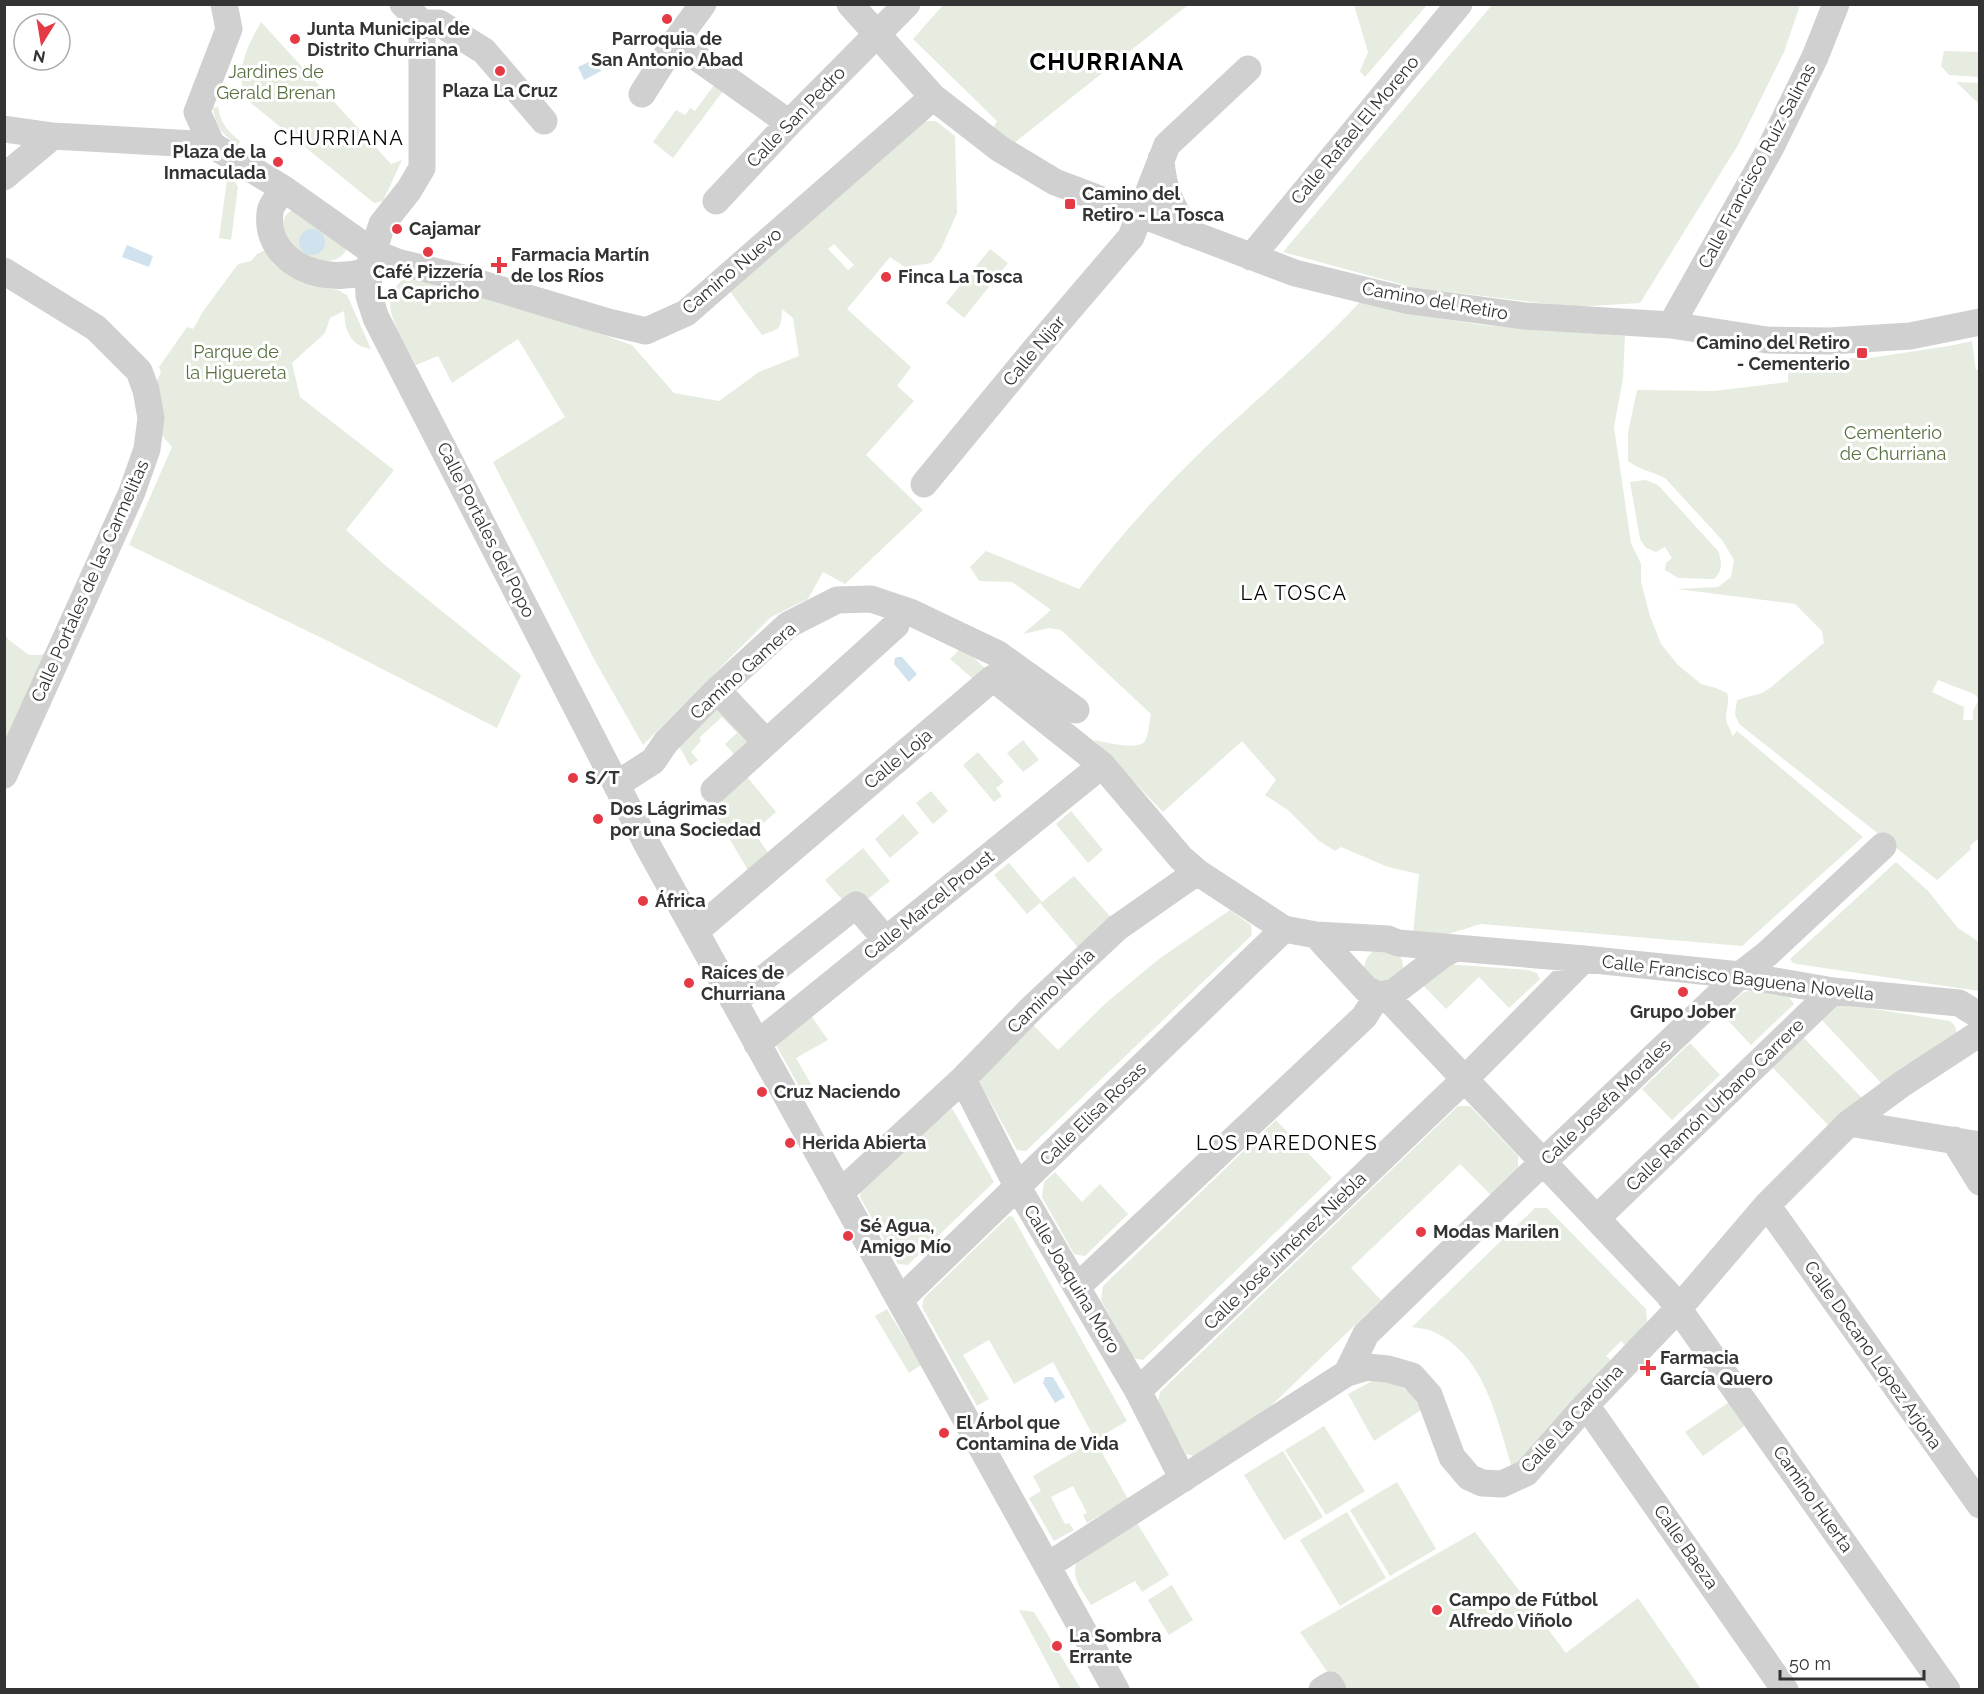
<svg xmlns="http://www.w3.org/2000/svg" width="1984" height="1694" font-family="Raleway,sans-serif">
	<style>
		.green { fill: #e6ecdf; fill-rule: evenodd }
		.water { fill: #cfe2ee }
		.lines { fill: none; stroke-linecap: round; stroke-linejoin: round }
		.minor { stroke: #d0d0d0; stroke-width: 27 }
		.poi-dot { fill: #e63946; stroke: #fff; stroke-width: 2 }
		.labels { text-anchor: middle; stroke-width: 6; stroke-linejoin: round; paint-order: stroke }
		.poi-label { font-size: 18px; font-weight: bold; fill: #333; stroke: #fff; text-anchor: start }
		.park-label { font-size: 18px; fill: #56703f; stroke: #fff }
		.street-label { font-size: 18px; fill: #333; stroke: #fff }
		.neighbourhood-label { font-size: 20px; letter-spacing: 1.5px; fill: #000; stroke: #fff }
		.district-label { font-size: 24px; font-weight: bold; letter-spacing: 1.5px; fill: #000; stroke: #fff }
	</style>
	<rect width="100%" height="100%" fill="#fff"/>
	<path class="green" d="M943,5H1188L1013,144L993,128L997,121L913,39Z
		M1354,5H1427L1365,77L1360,71L1368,52Z
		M1492,5H1800L1784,52L1738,145L1640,303L1572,307L1411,287L1283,252Z
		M261,22L391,164L402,160L383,201L374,203L252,104C250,100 246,96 244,92C235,69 250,41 261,22Z
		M1944,51L1979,52V77L1949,75L1941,66Z
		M717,81L726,87L673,158L653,142L676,110L685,115L690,108L695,111Z
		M1956,82L1979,83V104Z
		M218,107C221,123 227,131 240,141L238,145C223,136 215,125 213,108Z
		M926,121H936L955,136L957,213L941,249L931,263L905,267L890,257L847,309L911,367L897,386L914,401L866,455L923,510L845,584L823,572L808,599L771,617L643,745L594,659L493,462L565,417L518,339L452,383L438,356L416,365C407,346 379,308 395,288C400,281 404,278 414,277L528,309L632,345L674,393L719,401L759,372L799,356L793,318L782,309C781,330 781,328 762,335L729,290L922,122ZM834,244L854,265L848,270L828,249Z
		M227,180H234L238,187L231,240L219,238Z
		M294,210L347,247C343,264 315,265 302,256C289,248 272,217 294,210Z
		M990,249L1008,263L964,318L946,303Z
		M265,250L271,255L273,264L293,278L311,285L338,290L347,295L371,349C349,345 345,330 344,311L330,318L325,333L292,363L300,397L394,470L346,530L386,566L521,675L497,728L326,640L129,545L172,447L160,433L154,385L161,373L159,367L187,327L193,329L204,310L238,264L251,261L257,254Z
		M1360,302L1431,317L1483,325L1625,336L1623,378L1614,427L1631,543L1641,564V582L1650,616L1661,644L1678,665L1701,684L1716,688L1727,693C1731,705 1723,714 1727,723C1729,729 1732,730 1732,737L1737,731L1863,837L1742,946L1481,924L1448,934L1413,935L1419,874L1388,867L1341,847L1335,851L1318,840L1288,810L1265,795L1276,780L1242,741L1163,812L1094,740C1105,742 1138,751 1145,741C1149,734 1149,722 1151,714L1061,630L1049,628L1023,634L1051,610L1012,582L979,581L970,567L986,551L1079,589C1119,537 1163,488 1210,443C1260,396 1313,352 1360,302Z
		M1972,341L1976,370L1980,369L1979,838L1970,846L1971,849L1968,852L1937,880L1739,724L1735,714L1737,700L1762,693L1770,688L1824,643L1822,631L1795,604L1677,589L1718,587L1731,577L1734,560L1722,540L1665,478C1652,471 1639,470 1628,461V432L1637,390L1714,391L1788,382V359L1869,358L1949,346ZM1938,680L1974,694L1979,699L1973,711V720H1963L1964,707L1932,692Z
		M1646,480L1658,485L1718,551C1722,562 1723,570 1714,579L1678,578L1665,570L1666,563L1672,558L1665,547L1656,552L1646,548L1640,539L1630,482Z
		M5,635L9,640L29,655H42L53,643L5,747Z
		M962,647L986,669L978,683L950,659Z
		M719,704L756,743L738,759L725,744L737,733L722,717L699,738L701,741L691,752L698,760L690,766L678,744Z
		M1023,740L1039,760L1023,772L1007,753Z
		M978,752L1004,782L996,788L1002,796L994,802L963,765Z
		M744,773L776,812L753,832L773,859L752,877L709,804Z
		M931,791L948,811L933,824L916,803Z
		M1071,811L1103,850L1088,863L1056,824Z
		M903,814L919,833L890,858L875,839Z
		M863,848L890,881L864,902H844L825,880Z
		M1896,862L1928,891L1958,928L1979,942V991L1797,964L1793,963L1790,959Z
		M1009,863L1042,902L1074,876L1116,923L1081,951L1040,903L1027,914L994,875Z
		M1230,910L1251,925L1252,935L1026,1151L1017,1150L980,1083L981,1075L1033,1025L1058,1050L1107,1002L1159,959Z
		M1379,948C1396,951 1404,953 1403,972L1386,987L1364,972C1364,960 1368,953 1379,948Z
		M1445,964L1528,970L1537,973L1540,979L1509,1008L1479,977L1446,1009L1420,982Z
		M1751,990L1789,997L1794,1004L1751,1045L1721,1013L1742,993Z
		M1842,1004L1950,1021C1956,1026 1957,1030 1956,1038L1883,1085L1820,1018L1832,1007Z
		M810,1014L828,1040L796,1058L816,1093L806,1099L775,1043Z
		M1802,1036L1864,1100L1831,1128L1771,1066Z
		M1690,1043L1720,1075L1672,1120L1642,1089Z
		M1458,1106H1470L1518,1156V1169L1491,1195L1460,1164L1351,1268L1381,1300L1250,1426L1199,1457L1186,1454L1158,1403L1160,1392Z
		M952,1108L994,1182L908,1265L898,1264L860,1197L861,1190Z
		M1276,1120L1332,1178L1143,1360L1133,1358L1101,1300L1103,1286Z
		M1055,1172L1082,1202L1100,1184L1128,1214L1085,1256L1074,1254L1042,1197L1044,1182Z
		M1535,1208H1547L1646,1309L1647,1322L1626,1346L1621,1341L1606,1356L1612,1361L1513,1470C1497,1421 1486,1356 1434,1332C1428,1329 1419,1328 1412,1327Z
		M1009,1216L1013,1217L1127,1421L1095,1440L1128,1499L1087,1523L1083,1515L1087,1513L1073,1486L1051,1497L1065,1524L1069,1523L1074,1530L1054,1541L1029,1498L1041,1491L1033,1476L1095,1439L1053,1362L1014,1384L989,1340L963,1355L989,1399L977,1406L922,1307L924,1298Z
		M887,1309L921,1365L909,1373L875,1316Z
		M1382,1380C1401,1386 1413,1390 1421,1410L1374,1441L1348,1394L1372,1381Z
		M1732,1400L1750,1422L1703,1456L1685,1432Z
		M1324,1426L1365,1491L1326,1515L1285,1450Z
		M1283,1451L1323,1517L1284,1540L1244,1475Z
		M1397,1482L1436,1549L1390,1576L1350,1510Z
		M1347,1512L1386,1578L1340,1606L1300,1540Z
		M1137,1523L1169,1575L1142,1592L1135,1581L1091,1605C1082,1590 1069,1577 1078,1559Z
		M1475,1532L1566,1653L1638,1598L1701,1689H1339L1300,1632Z
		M1172,1585L1193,1620L1169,1635L1148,1600Z
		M1019,1610L1034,1612L1081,1689H1061Z"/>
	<path class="water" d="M595,59L601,71L584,80L578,67Z
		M299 242a13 13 0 1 1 26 0a13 13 0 1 1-26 0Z
		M127,245L153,256L149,267L122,257Z
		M898,657H902L917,674L909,682L894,664L895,658Z
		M1045,1377H1053L1065,1397L1055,1403L1043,1383Z"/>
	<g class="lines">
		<path class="minor" d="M224,4L229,29L197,112L212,145L284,189L373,252L397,262L459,277L608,322L646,331L686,313L933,97
			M403,4L422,23
			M703,4L675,42L789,123
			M850,4L933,97L1000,149L1055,182L1295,273L1405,300L1525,316L1671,325L1767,340L1830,341L1910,336L1980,322
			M422,23V168L409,190L382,224L373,252L368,271L369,296L376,318L649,848L1116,1690
			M422,23H439L484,51L544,121
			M642,94L675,42
			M4,129L53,136L212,145
			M1161,159C1163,191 1172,206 1188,233
			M4,177L53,136
			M284,189C279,196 270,206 270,213C265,255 308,279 345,275C353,275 360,273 368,271
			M716,201L789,123L907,4
			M1251,257L1459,4
			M4,271L96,328L139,371L146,390L151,418L147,449L132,492L4,775
			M1671,325L1770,149L1815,57L1836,4
			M924,484L1037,347L1131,237L1167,145L1248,69
			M717,690L766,742
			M617,784L653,761L666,742L717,690L788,625L837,600L871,599L910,612L998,654L1076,710
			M714,790L896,625
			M696,931L993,678L1102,765L1181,858L1197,872L1284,929L1316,935L1388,939L1398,943L1584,959L1740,975L1833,991L1959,1003L1980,1016
			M1316,935L1366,989L1378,995L1393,993L1442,955L1456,948
			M1385,995L1668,1294L1947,1690
			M733,1000L748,991L856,905L886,940
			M757,1044L1102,765
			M963,1079L1017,1186L1138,1391L1183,1479
			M1849,1123L1980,1145
			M1954,1140L1980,1182
			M840,1193L963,1079L1033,1007L1117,928L1197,872
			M1767,1205L1980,1505
			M1597,1218L1833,991
			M1077,1287L1364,1017L1378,995
			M901,1299L1284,929
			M1347,1373L1366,1334L1543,1162L1740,975L1767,954L1883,846
			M1138,1391L1464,1080L1584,959
			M1586,1405L1785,1690
			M1047,1566L1347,1373L1367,1367L1388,1369L1412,1376L1429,1395L1452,1457L1469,1477L1482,1483L1502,1484L1526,1473L1586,1405L1679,1308L1767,1205L1849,1123L1902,1084L1980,1033
			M1322,1690L1330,1685L1333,1690"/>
	</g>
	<g class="poi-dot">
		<circle cx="667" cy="19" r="6"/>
		<circle cx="295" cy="39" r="6"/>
		<circle cx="500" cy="71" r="6"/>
		<circle cx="278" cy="162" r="6"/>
		<rect x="1064" y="198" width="12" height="12" rx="3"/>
		<circle cx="397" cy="229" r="6"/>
		<circle cx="428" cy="252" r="6"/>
		<path d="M496 256h6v6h6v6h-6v6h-6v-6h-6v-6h6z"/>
		<circle cx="886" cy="277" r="6"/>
		<rect x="1856" y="347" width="12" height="12" rx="3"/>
		<circle cx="573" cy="778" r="6"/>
		<circle cx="598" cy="819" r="6"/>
		<circle cx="643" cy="901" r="6"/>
		<circle cx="689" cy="983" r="6"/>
		<circle cx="1683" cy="992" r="6"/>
		<circle cx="762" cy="1092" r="6"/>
		<circle cx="790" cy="1143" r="6"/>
		<circle cx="1421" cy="1232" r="6"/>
		<circle cx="848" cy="1236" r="6"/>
		<path d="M1645 1359h6v6h6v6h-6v6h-6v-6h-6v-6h6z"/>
		<circle cx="944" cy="1433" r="6"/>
		<circle cx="1437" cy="1610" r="6"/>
		<circle cx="1057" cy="1646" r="6"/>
	</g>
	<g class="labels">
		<g class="poi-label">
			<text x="307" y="35">Junta Municipal de<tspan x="307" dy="21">Distrito Churriana</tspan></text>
			<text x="667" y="45" text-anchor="middle">Parroquia de<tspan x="667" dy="21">San Antonio Abad</tspan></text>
			<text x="500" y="97" text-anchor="middle">Plaza La Cruz</text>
			<text x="266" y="158" text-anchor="end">Plaza de la<tspan x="266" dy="21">Inmaculada</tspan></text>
			<text x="1082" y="200">Camino del<tspan x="1082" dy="21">Retiro - La Tosca</tspan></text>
			<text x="409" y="235">Cajamar</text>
			<text x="511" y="261">Farmacia Martín<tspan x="511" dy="21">de los Ríos</tspan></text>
			<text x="428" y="278" text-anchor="middle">Café Pizzería<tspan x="428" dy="21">La Capricho</tspan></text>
			<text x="898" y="283">Finca La Tosca</text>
			<text x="1850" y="349" text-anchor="end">Camino del Retiro<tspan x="1850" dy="21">- Cementerio</tspan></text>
			<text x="585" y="784">S/T</text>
			<text x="610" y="815">Dos Lágrimas<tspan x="610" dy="21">por una Sociedad</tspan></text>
			<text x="655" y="907">África</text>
			<text x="701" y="979">Raíces de<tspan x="701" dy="21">Churriana</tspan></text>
			<text x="1683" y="1018" text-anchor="middle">Grupo Jober</text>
			<text x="774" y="1098">Cruz Naciendo</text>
			<text x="802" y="1149">Herida Abierta</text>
			<text x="860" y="1232">Sé Agua,<tspan x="860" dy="21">Amigo Mío</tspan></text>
			<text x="1433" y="1238">Modas Marilen</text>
			<text x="1660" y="1364">Farmacia<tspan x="1660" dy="21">García Quero</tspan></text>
			<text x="956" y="1429">El Árbol que<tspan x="956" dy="21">Contamina de Vida</tspan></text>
			<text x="1449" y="1606">Campo de Fútbol<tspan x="1449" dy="21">Alfredo Viñolo</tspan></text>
			<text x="1069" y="1642">La Sombra<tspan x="1069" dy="21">Errante</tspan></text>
		</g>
		<g class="park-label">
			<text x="276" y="78">Jardines de<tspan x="276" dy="21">Gerald Brenan</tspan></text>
			<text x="236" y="358">Parque de<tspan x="236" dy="21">la Higuereta</tspan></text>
			<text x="1893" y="439">Cementerio<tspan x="1893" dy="21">de Churriana</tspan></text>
		</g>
		<g class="street-label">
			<text transform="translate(796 117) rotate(-46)" y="6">Calle San Pedro</text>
			<text transform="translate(1355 130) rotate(-50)" y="6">Calle Rafael El Moreno</text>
			<text transform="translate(1757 166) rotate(-62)" y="6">Calle Francisco Ruiz Salinas</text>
			<text transform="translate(732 271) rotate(-40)" y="6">Camino Nuevo</text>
			<text transform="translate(1435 301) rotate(10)" y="6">Camino del Retiro</text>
			<text transform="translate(1034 351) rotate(-50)" y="6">Calle Níjar</text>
			<text transform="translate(486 530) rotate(63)" y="6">Calle Portales del Popo</text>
			<text transform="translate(90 581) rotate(-66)" y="6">Calle Portales de las Carmelitas</text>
			<text transform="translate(743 671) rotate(-42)" y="6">Camino Gamera</text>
			<text transform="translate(898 759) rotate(-40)" y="6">Calle Loja</text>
			<text transform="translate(929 905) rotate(-39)" y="6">Calle Marcel Proust</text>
			<text transform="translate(1738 978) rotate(7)" y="6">Calle Francisco Baguena Novella</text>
			<text transform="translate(1051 991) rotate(-44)" y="6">Camino Noria</text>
			<text transform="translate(1606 1102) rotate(-44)" y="6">Calle Josefa Morales</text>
			<text transform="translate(1715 1105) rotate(-44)" y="6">Calle Ramón Urbano Carrere</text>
			<text transform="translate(1093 1114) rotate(-44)" y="6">Calle Elisa Rosas</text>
			<text transform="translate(1285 1251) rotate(-44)" y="6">Calle José Jiménez Niebla</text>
			<text transform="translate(1072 1279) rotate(59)" y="6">Calle Joaquina Moro</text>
			<text transform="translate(1873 1355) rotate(55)" y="6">Calle Decano López Arjona</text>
			<text transform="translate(1572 1419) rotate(-47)" y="6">Calle La Carolina</text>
			<text transform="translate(1813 1499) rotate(55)" y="6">Camino Huerta</text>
			<text transform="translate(1686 1547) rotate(55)" y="6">Calle Baeza</text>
		</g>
		<g class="neighbourhood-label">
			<text x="339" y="145">CHURRIANA</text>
			<text x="1294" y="600">LA TOSCA</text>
			<text x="1287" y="1150">LOS PAREDONES</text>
		</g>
		<g class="district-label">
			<text x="1107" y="70">CHURRIANA</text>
		</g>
	</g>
	<rect width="1984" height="1694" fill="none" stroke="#333333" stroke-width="12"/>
	<g transform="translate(42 42) rotate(191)"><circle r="28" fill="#ffffff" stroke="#adadad" stroke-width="1.5"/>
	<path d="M0-4.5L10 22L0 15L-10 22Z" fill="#e63946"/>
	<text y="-9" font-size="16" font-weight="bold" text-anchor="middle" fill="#333333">N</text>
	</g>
	<path d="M1780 1670v9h144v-9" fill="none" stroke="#333333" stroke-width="3"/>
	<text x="1789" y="1670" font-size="18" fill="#333333" stroke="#ffffff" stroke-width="4.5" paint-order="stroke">50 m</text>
</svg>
